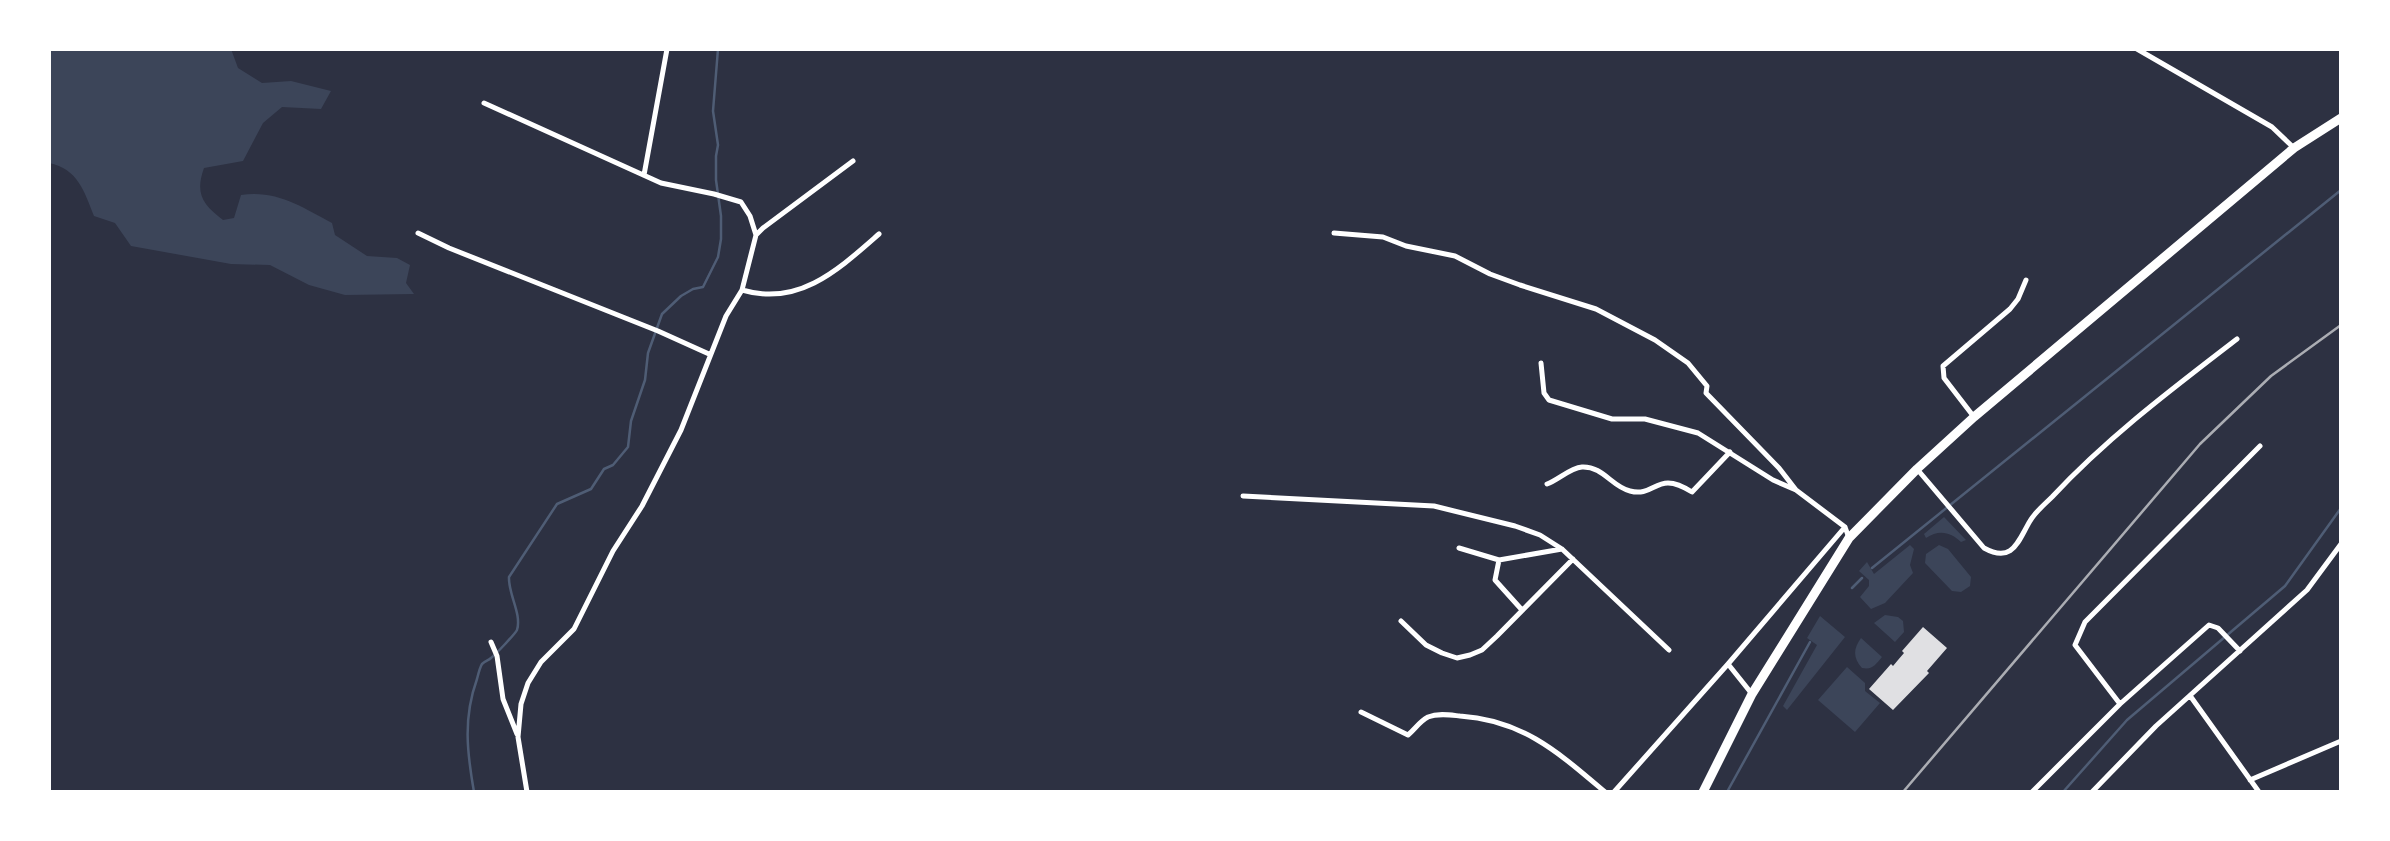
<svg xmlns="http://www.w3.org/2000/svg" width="2390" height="841" font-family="'PT Sans',sans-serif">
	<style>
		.green { fill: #3c4559 }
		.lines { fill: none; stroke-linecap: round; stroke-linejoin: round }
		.stream { stroke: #4f5d75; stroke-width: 2.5 }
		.building { fill: #e0e0e3 }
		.minor { stroke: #fff; stroke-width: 5 }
		.primary { stroke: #fff; stroke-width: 9 }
		.rail { stroke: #abadb3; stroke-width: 2.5 }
	</style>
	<rect width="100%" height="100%" fill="#2d3142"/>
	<path class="green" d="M49,49H231L238,68L262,83L291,81L331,91L321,109L282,107L263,123L243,161L204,168C195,193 202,204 223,220L234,218L241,195C278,190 301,207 332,223L335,235L367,256L397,258L410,265L406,283L414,294L345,295L309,285L270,265L231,264L131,246L115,223L94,216C84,191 78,169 49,163Z
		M1944,517L1966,540L1961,542C1951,532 1939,529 1926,538L1924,534Z
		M1910,545L1914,549L1910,565L1913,573L1885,603L1871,609L1860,597L1869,586V580L1859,571L1867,562L1874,574Z
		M1939,545L1948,549L1971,577L1970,586L1961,592L1952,591L1925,563L1926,554Z
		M1885,615L1898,617L1903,621L1904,632L1895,642L1874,623Z
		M1820,616L1845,637L1787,710L1783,706L1817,645L1807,638Z
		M1861,638L1882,657C1875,665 1873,670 1862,668C1853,658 1853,649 1861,638Z
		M1847,667L1865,683V691L1880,703L1855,732L1818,700Z"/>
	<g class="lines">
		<path class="stream" d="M1872,568L2341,190
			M1852,588L1862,578
			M474,792C467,752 463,718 477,679C478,675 480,667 482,664C485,661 489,660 491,658C496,654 515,634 517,630C522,614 508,594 509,577L557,504L591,489L604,469L613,465L628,447L631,421L645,380L648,353L662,314L681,296L693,289L703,287L718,257L721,239V216L716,180V156L718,145L713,111L718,49
			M1727,792L1810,642
			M2063,792L2127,720L2285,586L2341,508"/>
	</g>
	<path class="building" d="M1923,627L1947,648L1927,671L1929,673L1893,710L1869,689L1891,664L1893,666L1898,660L1904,653L1902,651Z"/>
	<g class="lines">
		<path class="minor" d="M2137,49L2272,127L2294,148
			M484,103L661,183L714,194L741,202L750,216L756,235L742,290L726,316L681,430L642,506L613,551L574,629L541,662L528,683L521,704L518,737L527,792
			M644,175L667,49
			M418,233L449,248L658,331L709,354
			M1334,233L1383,237L1406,246L1455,256L1490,274L1520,285L1596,309L1655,340L1688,363L1707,386L1706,393L1779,468L1796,490
			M756,235L763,228L853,161
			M742,290C799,307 839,269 879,234
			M1541,363L1544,393L1549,400L1612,419H1645L1698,433L1773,480L1796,490L1845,527
			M1974,417L1944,378L1943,366L2010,309L2018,299L2026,280
			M1917,469L1984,548C2013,564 2018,541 2030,521C2035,512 2045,504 2052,497C2108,437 2172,389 2237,339
			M1547,484C1558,480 1570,468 1582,467C1603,466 1612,487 1630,491C1656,498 1656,469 1692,492L1730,452
			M1243,496L1434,506L1515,526L1540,535L1562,549L1669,650
			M1459,548L1499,560L1562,549
			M1499,560L1495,580L1522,610
			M1401,621L1426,645L1442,653L1457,658L1470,655L1482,650L1497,636L1573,559
			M491,642L497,656L503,699L517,734
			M1728,664L1752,694
			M2191,697L2259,792
			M2120,704L2075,645L2085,622L2260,446
			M1361,712L1408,735C1415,729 1420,721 1428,717C1438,713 1450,715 1460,716C1523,720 1559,753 1605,792
			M2250,780L2341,741
			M1614,792L1728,664L1845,527L1849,538
			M2032,792L2120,704L2209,625L2218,628L2240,651
			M2092,792L2156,726L2307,590L2341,544"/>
		<path class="primary" d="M1703,792L1752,694L1849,538L1917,469L1974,417L2294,148L2341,118"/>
		<path class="rail" d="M1903,792L2200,444L2271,376L2341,325"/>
	</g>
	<rect width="2390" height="841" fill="none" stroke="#ffffff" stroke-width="102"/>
</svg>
